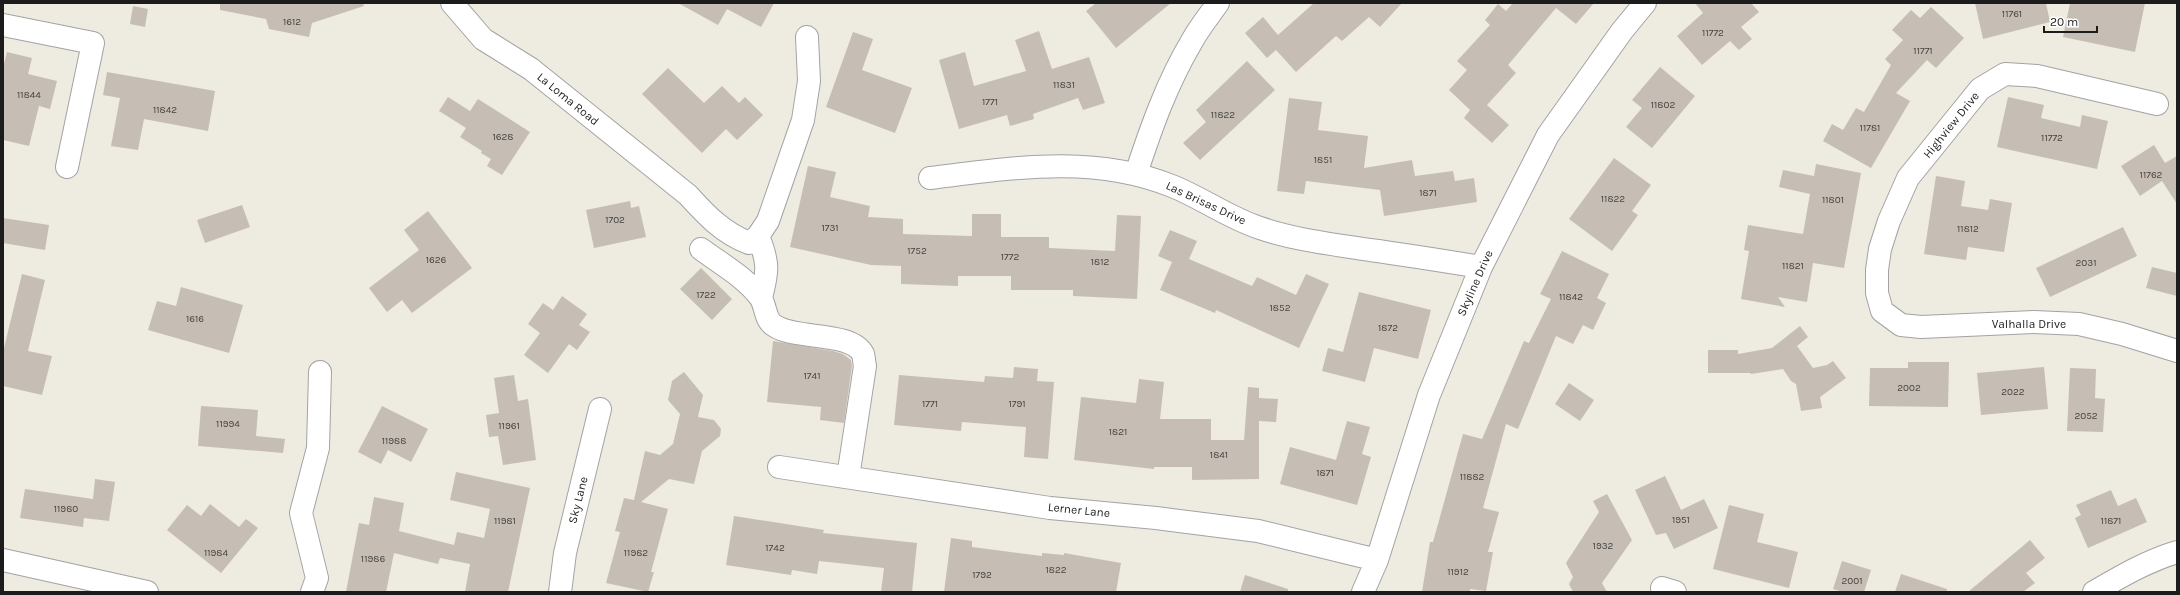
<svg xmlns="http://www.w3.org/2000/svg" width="2180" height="595" font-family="Karla,sans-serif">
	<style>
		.building { fill: #c6beb4 }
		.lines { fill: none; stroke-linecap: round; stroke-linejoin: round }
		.minor-casing { stroke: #a3a3a3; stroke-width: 24 }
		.minor { stroke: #fff; stroke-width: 22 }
		.labels { text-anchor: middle; stroke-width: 3; stroke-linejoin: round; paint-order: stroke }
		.number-label { font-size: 10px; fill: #464442 }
		.street-label { font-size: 12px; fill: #1c1c1c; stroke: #fff }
	</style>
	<rect width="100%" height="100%" fill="#eeebe1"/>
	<path class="building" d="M220,3H363L364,6L312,23L309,37L269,29L266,19L220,10Z
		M678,3H774L761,27L727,9L718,25Z
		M1096,3H1171L1116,48L1086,11Z
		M1314,3H1402L1380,27L1369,17L1342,41L1336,36L1296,72L1276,50L1267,58L1245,33L1263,17L1278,35Z
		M1513,3H1594L1576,24L1556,8L1508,65L1516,73L1487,105L1509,125L1492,143L1464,118L1470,110L1449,90L1467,70L1457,61L1490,25L1485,20L1498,4L1506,11Z
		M1695,3H1751L1759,12L1741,27L1752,39L1739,50L1730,41L1702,65L1677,36L1703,13Z
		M1975,3H2046L2050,22L1983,39Z
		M2070,3H2145L2135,52L2063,37Z
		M133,6L148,9L145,27L130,24Z
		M1931,7L1964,38L1936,68L1927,60L1896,93L1910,101L1871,168L1823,141L1832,124L1843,130L1856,108L1864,112L1891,65L1885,59L1903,40L1892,30L1911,10L1920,18Z
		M1039,31L1052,69L1089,57L1105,103L1083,110L1078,98L1033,114L1034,119L1010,126L1007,115L959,129L939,60L965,52L974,86L1026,71L1015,40Z
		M853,32L873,39L862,70L912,88L895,133L826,107Z
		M7,52L32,58L28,74L57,81L50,109L39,106L29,146L3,140V68Z
		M1247,61L1275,90L1200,160L1183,143L1206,122L1196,110Z
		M1660,67L1695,96L1652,148L1626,127L1642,108L1632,100Z
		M668,68L704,103L722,86L739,103L745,97L763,115L737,140L726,129L702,153L642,94Z
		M107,72L215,91L208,131L144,119L138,150L111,146L120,98L103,95Z
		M448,97L470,111L478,99L530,132L502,175L487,166L491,159L481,153L482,151L460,137L466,128L439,111Z
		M2008,97L2044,105L2041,118L2080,127L2082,115L2108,121L2097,169L1997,147Z
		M1289,98L1322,102L1318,130L1368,136L1364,168L1412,160L1415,176L1453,171L1455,181L1474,178L1477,202L1384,216L1380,190L1306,181L1304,194L1277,191Z
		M2154,145L2165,163L2177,156V204L2162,181L2140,196L2121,166Z
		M1614,158L1651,185L1632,211L1638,215L1612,251L1569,219Z
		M1816,164L1861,173L1844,268L1813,263L1807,302L1778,297L1785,307L1741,299L1749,251L1744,250L1748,225L1803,234L1810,194L1779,187L1783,170L1814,176Z
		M808,166L836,172L830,197L870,206L868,217L903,219V234L972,236V214H1001V237H1049V248L1115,251L1117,215L1141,216L1137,299L1073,296V290H1011V276H958V286L901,284V266L871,265L790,247Z
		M1936,176L1965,181L1961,206L1988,210L1990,199L2012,203L2004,252L1968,247L1966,260L1924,254Z
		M630,201L631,208L639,206L646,237L594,248L586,210Z
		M242,205L250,227L205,243L197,220Z
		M428,211L472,268L412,313L402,300L387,312L369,288L419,250L404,230Z
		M3,218L49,225L45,250L3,243Z
		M2123,227L2137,256L2050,297L2036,268Z
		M1170,230L1197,241L1189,259L1252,286L1257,277L1296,295L1306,274L1329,284L1299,348L1216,310L1215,313L1160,290L1172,262L1158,256Z
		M1562,251L1609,274L1597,298L1606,303L1593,330L1583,325L1573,344L1556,336L1518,429L1506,424L1483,508L1499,512L1488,552H1493L1486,591L1470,589V592H1422L1430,542H1433L1463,434L1482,439L1524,341L1529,343L1551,299L1540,294Z
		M2152,267L2177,273V296L2146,288Z
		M701,268L732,299L712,320L680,289Z
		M22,274L45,280L28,351L52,356L42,395L3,386V352Z
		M181,287L243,305L229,353L148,330L157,301L176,306Z
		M1359,292L1431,310L1418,359L1374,348L1365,382L1322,371L1328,348L1343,352Z
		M562,296L587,314L579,325L590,332L577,350L569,344L548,373L524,355L540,333L528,324L543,303L553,310Z
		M1800,326L1808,337L1797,346L1813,368L1827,365L1833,361L1846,378L1820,397L1822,408L1801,411L1796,384L1791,381L1783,369L1751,374L1750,373H1708V350H1738V354L1772,348Z
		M773,341L833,351L843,354L851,360L852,366L844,423L820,420L821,407L767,402Z
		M1908,362H1949L1948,407L1869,406L1870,368H1908Z
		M1014,367L1038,369L1037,381L1054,382L1048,459L1024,457L1026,427L962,422L961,431L894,425L899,375L984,382L985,376L1013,378Z
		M2044,367L2048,409L1981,415L1977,373Z
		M2070,368L2096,369L2095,398L2105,399L2103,432L2067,431Z
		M684,372L703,395L698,417L714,420L721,429L720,436L702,451L694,484L669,479L641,502L668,509L651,572H654L648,592L606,583L620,532L615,531L624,498L634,500L645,451L660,455L673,444L680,414L668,400L672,381Z
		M514,375L518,401L528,399L536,460L503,465L498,436L489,437L486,415L499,413L494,378Z
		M1139,379L1164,382L1160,419H1211V440H1244L1248,387L1259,388V398L1278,399L1276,422L1259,421V479L1192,480V467H1154V469L1074,460L1081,397L1136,403Z
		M1569,383L1594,400L1580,421L1555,404Z
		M201,406L258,410L256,436L285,439L283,453L198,446Z
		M382,406L428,429L411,462L388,450L381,464L358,452Z
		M1347,421L1370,427L1362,454L1371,457L1357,505L1280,484L1290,447L1336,460Z
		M456,472L530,488L508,592H465L470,564L440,558L438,564L394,553L386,592H346L359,523L369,525L374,497L404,503L399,531L454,545L457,532L484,538L490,509L450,500Z
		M1665,476L1681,510L1704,499L1718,528L1674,549L1666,533L1656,535L1635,490Z
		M95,479L115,482L109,521L84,518L83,527L20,518L25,489L93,499Z
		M2111,490L2118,506L2136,498L2147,522L2088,548L2075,518L2081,515L2076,505Z
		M1607,494L1632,540L1602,583L1607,592H1573L1569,584L1573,577L1566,563L1599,512L1593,501Z
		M210,504L239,527L246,519L258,528L221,573L167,530L187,505L201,516Z
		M1729,505L1764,514L1757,542L1798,552L1789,588L1713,569Z
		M734,516L824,530L823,533L917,543L912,592H881L884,568L819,561L817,574L792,570L791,575L726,565Z
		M951,538L972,541V547L1042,556V553L1064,555V553L1121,563L1116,592H944Z
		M2030,540L2045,558L2026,573L2035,583L2023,592H1968Z
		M1842,561L1871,570L1864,592H1843L1833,589Z
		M1901,574L1947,589V592H1895Z
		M1245,575L1288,589V592H1240Z"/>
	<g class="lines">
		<defs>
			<path id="minor" d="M452,3L483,39L531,69L688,195C706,215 723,233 749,243L758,236L768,221L803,120L809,81L807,37
				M3,25L93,43L67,167
				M2157,104L2037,76L2005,74L1980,89L1908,178L1889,221L1880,249L1877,270V293L1882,311L1901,325L1921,327L2034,322L2079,324L2122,334L2177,351
				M1136,174C1151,128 1167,83 1192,41C1199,28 1209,16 1218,3
				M930,178C1013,168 1093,154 1172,186C1202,198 1229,218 1260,228C1295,240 1333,244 1370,250C1407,255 1444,261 1481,267
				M758,236C769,263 768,271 761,298
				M701,249C721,264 745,277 760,297C767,307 764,320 775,326C796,340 851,331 863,354C864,357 864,362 865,366L848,477
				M779,467L1050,508L1156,518L1258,531L1377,560
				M3,560L147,592
				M1662,588L1675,592
				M312,592L317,578L301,513L318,448L320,372
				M560,592L565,553L600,409
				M1363,592L1377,560L1429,395L1481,267L1548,135L1622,31L1645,3
				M2094,592C2120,577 2147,561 2177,552"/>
		</defs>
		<use href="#minor" class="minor-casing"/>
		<use href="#minor" class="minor"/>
	</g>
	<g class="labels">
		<g class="number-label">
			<text x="2012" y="17">11761</text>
			<text x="292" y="25">1612</text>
			<text x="1713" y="36">11772</text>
			<text x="1923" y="54">11771</text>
			<text x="1064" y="88">11831</text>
			<text x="29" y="98">11844</text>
			<text x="990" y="105">1771</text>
			<text x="1663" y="108">11802</text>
			<text x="165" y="113">11842</text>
			<text x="1223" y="118">11822</text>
			<text x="1870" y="131">11781</text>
			<text x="503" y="140">1628</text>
			<text x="2052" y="141">11772</text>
			<text x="1323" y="163">1851</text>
			<text x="2151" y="178">11762</text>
			<text x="1428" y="196">1871</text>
			<text x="1613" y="202">11822</text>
			<text x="1833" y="203">11801</text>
			<text x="615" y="223">1702</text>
			<text x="830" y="231">1731</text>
			<text x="1968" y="232">11812</text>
			<text x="917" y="254">1752</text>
			<text x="1010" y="260">1772</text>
			<text x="436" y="263">1626</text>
			<text x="1100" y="265">1812</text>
			<text x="2086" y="266">2031</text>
			<text x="1793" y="269">11821</text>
			<text x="706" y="298">1722</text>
			<text x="1571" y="300">11842</text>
			<text x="1280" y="311">1852</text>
			<text x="195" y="322">1616</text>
			<text x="1388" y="331">1872</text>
			<text x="812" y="379">1741</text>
			<text x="1909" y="391">2002</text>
			<text x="2013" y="395">2022</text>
			<text x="930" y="407">1771</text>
			<text x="1017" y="407">1791</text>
			<text x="2086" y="419">2052</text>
			<text x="228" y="427">11994</text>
			<text x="509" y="429">11961</text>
			<text x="1118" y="435">1821</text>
			<text x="394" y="444">11988</text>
			<text x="1219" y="458">1841</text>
			<text x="1325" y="476">1871</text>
			<text x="1472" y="480">11882</text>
			<text x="66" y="512">11980</text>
			<text x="1681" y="523">1951</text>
			<text x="505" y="524">11981</text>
			<text x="2111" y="524">11871</text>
			<text x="1603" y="549">1932</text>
			<text x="775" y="551">1742</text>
			<text x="216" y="556">11984</text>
			<text x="636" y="556">11982</text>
			<text x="373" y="562">11986</text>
			<text x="1056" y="573">1822</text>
			<text x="1458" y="575">11912</text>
			<text x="982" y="578">1792</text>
			<text x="1852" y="584">2001</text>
		</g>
		<g class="street-label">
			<text transform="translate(568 99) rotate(39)" y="4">La Loma Road</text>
			<text transform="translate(1951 125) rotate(-51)" y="4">Highview Drive</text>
			<text transform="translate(1206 203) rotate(25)" y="4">Las Brisas Drive</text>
			<text transform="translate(1475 283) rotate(-66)" y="4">Skyline Drive</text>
			<text x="2029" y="328">Valhalla Drive</text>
			<text transform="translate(578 500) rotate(-76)" y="4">Sky Lane</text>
			<text transform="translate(1079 510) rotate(6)" y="4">Lerner Lane</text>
		</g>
	</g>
	<rect width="2180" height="595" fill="none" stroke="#1c1c1c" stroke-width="8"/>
	<path d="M2044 26v6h53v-6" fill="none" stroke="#1c1c1c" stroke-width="2"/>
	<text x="2050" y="26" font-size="12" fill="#1c1c1c" stroke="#ffffff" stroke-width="3" paint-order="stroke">20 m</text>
</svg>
